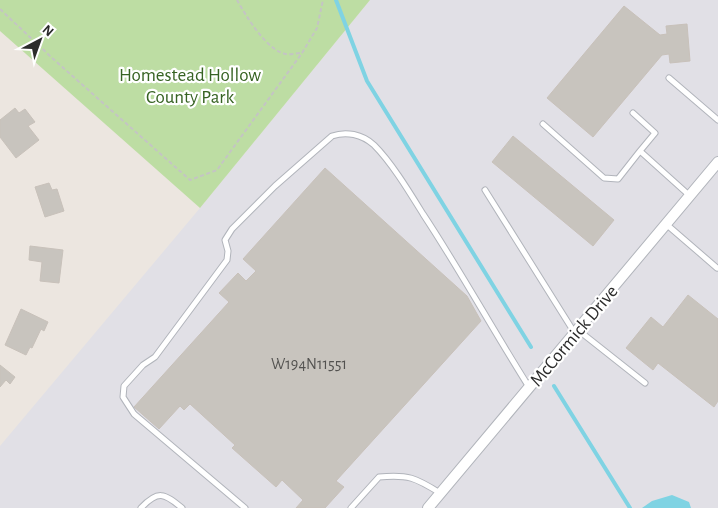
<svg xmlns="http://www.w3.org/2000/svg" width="718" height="508" font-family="'Alegreya Sans',sans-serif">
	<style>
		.industrial { fill: #e1e0e6 }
		.green { fill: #bddda3 }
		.water { fill: #7fd3e3 }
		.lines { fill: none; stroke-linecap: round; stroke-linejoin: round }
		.stream { stroke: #7fd3e3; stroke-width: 4 }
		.building { fill: #c8c4be; stroke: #c8c1ba }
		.lane-casing { stroke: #b1b4bb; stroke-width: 7 }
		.street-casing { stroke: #b1b4bb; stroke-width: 12 }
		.path { stroke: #c4c4c4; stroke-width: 2; stroke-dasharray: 4 2.5; stroke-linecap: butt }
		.lane { stroke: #fff; stroke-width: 5 }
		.street { stroke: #fff; stroke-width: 10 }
		.labels { text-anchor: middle; stroke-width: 4.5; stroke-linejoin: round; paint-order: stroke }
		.number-label { font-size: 16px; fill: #535250 }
		.park-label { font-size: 19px; fill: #376323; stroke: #fff }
		.street-label { font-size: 19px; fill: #2c2c2c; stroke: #fff }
	</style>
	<rect width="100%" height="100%" fill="#ece6e0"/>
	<path class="industrial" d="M370,0H718V508H0V446L200,208Z"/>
	<path class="green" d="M0,0H370L200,208L0,31Z"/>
	<path class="water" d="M672,495L689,502L691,508H642L652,501Z"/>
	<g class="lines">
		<path class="stream" d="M336,0L367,81L531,347
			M554,386L630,508"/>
	</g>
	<path class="building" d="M624,6L660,35L667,34L666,26L687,24L690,61L670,63L669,54L662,55L593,137L547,98Z
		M15,108L19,113L25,109L35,122L28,126L39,140L16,158L0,137V120Z
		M513,136L614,220L593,246L492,162Z
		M325,168L467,296L481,321L336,481L344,487L325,508H296L303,500L282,480L276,487L232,448L235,445L190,404L184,410L180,406L159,429L134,407L229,302L219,293L238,273L246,281L256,271L243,259Z
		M49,183L52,190L57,189L64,211L45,217L35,187Z
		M30,246L63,250L59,283L40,281L42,262L29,260Z
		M688,295L718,319V401L714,407L658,363L653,370L626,348L651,317L663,327Z
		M21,309L48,322L44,331L41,329L32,348L30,347L26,355L5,345Z
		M0,365L15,377L10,384L6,380L0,387Z"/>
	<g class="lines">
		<defs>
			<path id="lane" d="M669,78L718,120
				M633,113L655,133L640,151
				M543,124L604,178L618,179L640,151L690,196
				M485,190L574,332
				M666,224L717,268
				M578,330L645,383
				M141,508C158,490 164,493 182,508
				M245,508L134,414L123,397L124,386L143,365L155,357L227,260L228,251L225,240L232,229L275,186L332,136C346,131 362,134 374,145C392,163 410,193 423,214C460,270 493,330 529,387
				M351,508L379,477C408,474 416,478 440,493"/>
			<path id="street" d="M428,508L718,162"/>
		</defs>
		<use href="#lane" class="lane-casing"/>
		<use href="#street" class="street-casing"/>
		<path class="path" d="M237,0C246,16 267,51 286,54C291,55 297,53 302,53
			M0,9L51,57L190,180L217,170L302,53L317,28L323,0"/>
		<use href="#lane" class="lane"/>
		<use href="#street" class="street"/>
	</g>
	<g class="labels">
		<g class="number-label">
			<text x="309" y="369">W194N11551</text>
		</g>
		<g class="park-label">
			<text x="190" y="81">Homestead Hollow<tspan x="190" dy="22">County Park</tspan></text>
		</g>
		<g class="street-label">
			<text transform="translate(573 335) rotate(-50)" y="7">McCormick Drive</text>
		</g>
	</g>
	<g transform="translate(40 40) rotate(41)" stroke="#ffffff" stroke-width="4" paint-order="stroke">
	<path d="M0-4L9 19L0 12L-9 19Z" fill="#2c2c2c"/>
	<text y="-8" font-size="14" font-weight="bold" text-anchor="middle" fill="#2c2c2c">N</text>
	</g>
</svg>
